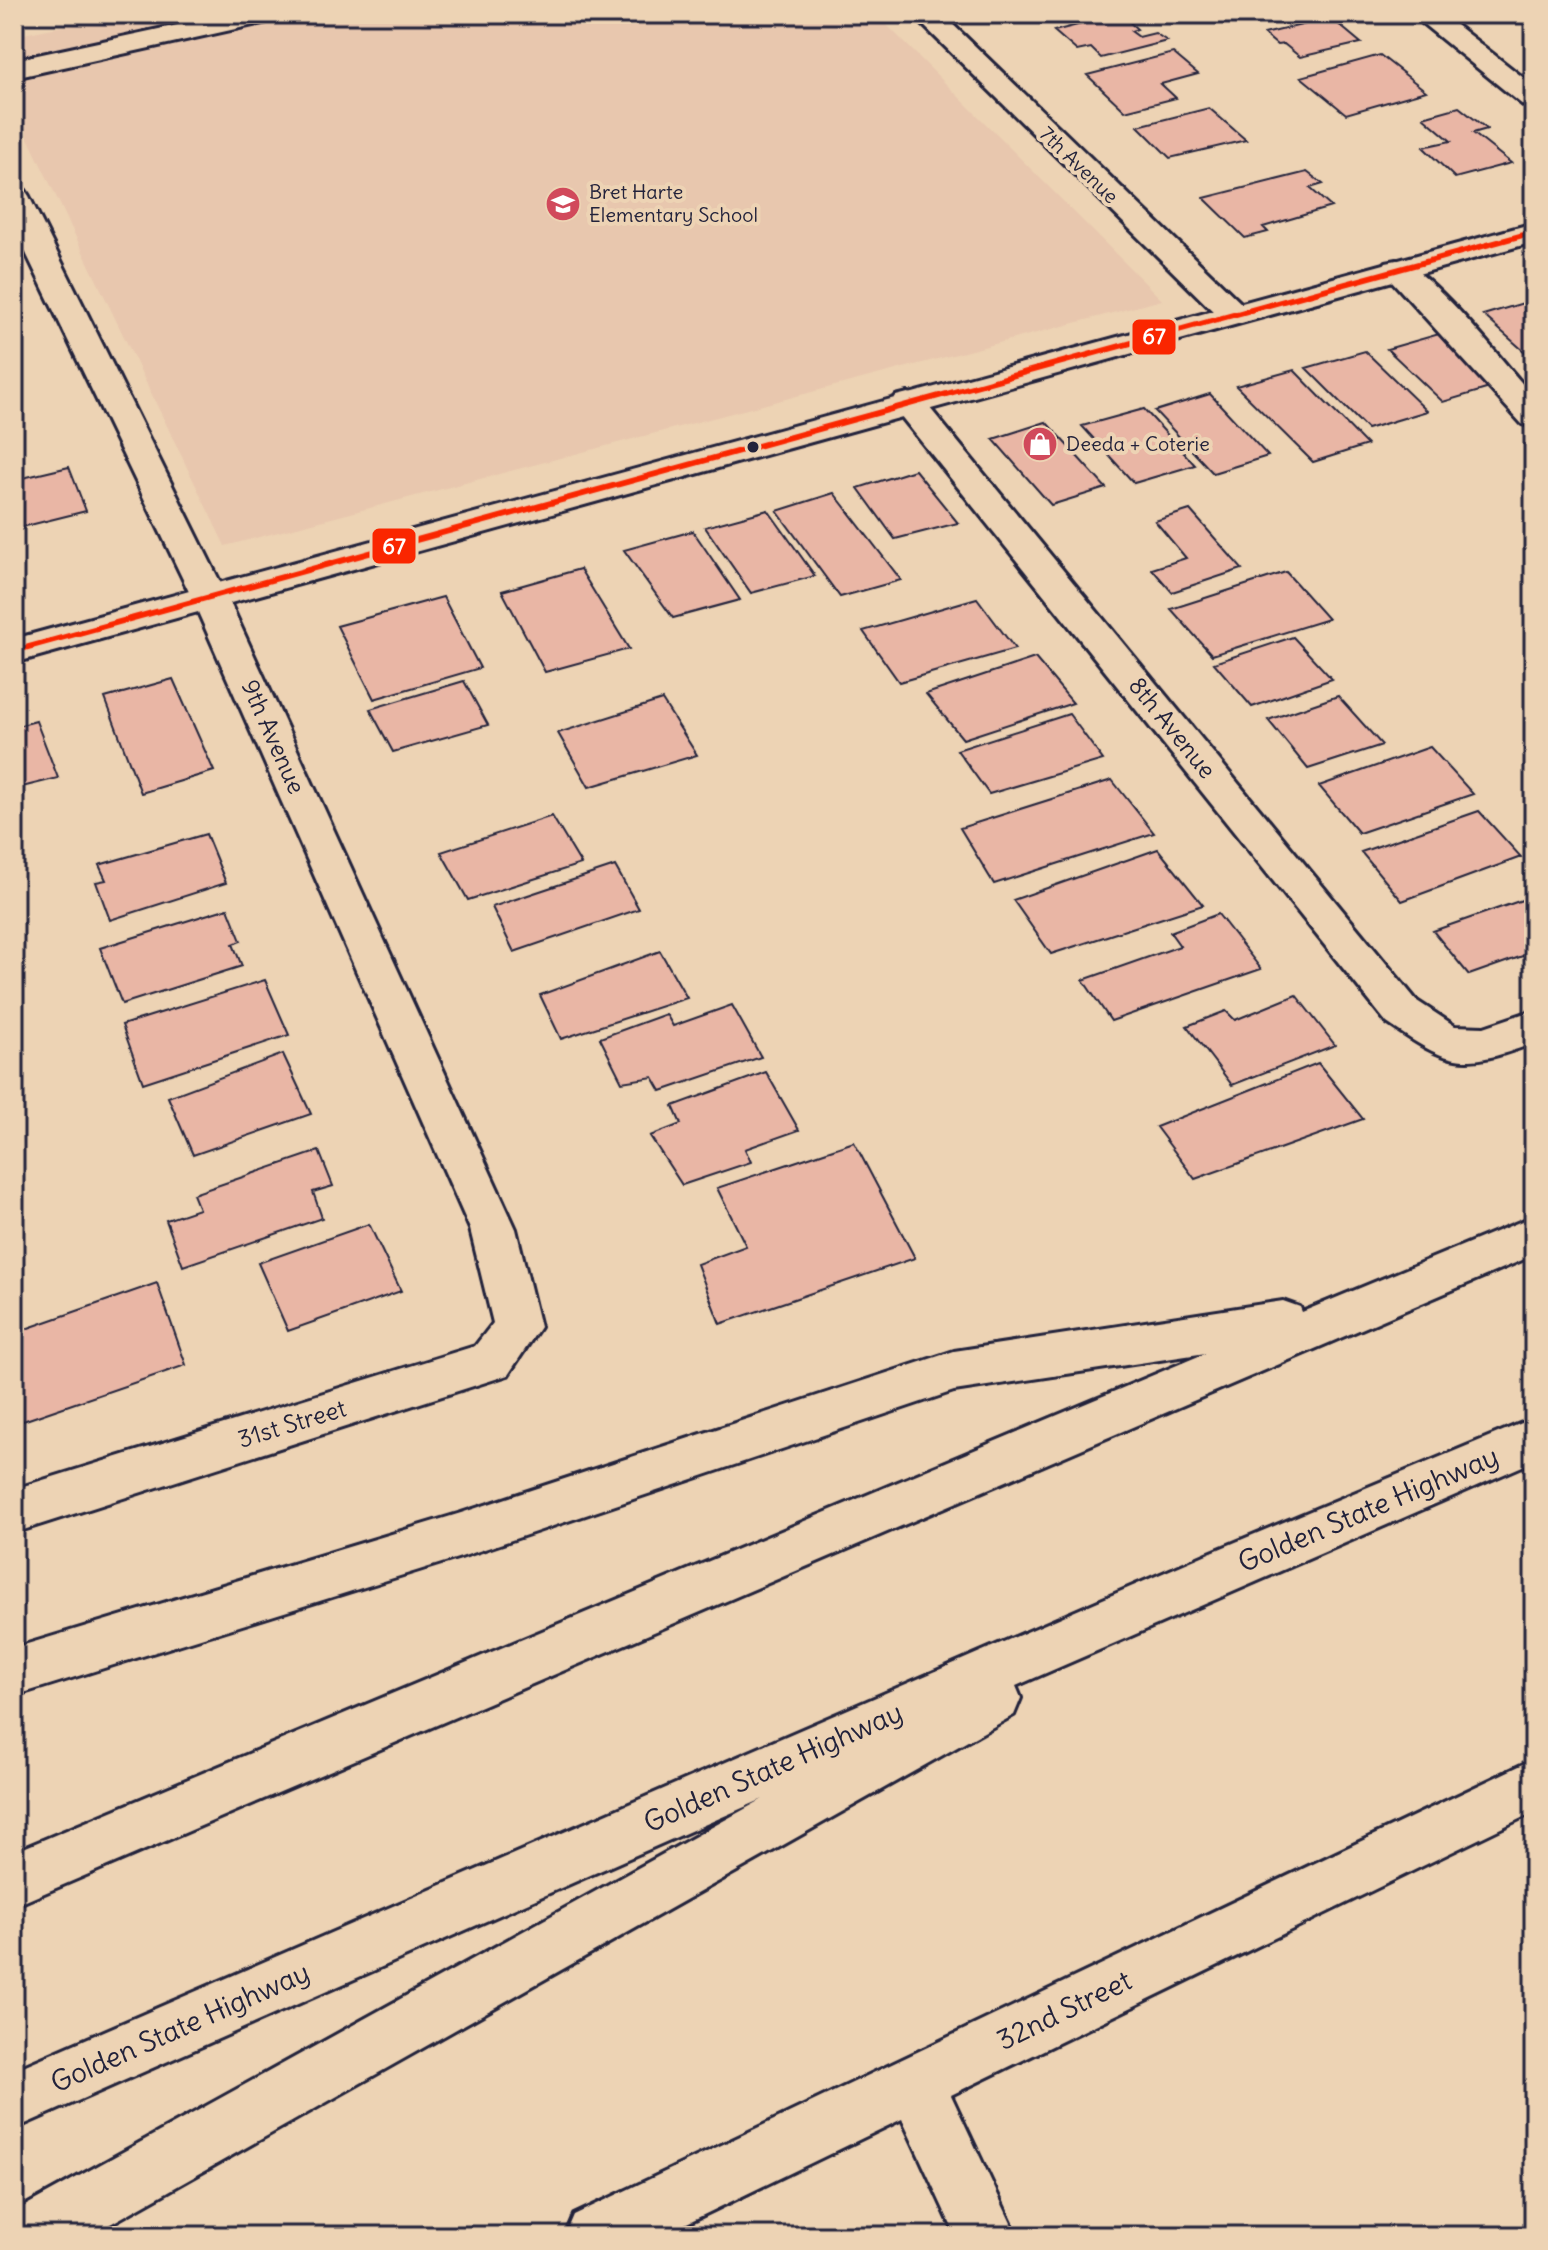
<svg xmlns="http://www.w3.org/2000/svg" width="1548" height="2250" font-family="Delius,sans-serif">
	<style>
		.built { fill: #e8c7ae }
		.building { fill: #e9b6a5; stroke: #22223b; stroke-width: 2 }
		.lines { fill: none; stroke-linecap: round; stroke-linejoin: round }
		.minor-casing { stroke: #22223b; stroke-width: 6 }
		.major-casing { stroke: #22223b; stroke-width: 6 }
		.highway-casing { stroke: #22223b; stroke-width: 6 }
		.minor { fill: #edd3b4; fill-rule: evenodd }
		.major { fill: #edd3b4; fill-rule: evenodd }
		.highway { fill: #edd3b4; fill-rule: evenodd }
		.bus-1-casing { stroke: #edd3b4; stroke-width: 6 }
		.bus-1 { fill: #fa2600; fill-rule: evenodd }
		.bus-dot { fill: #22223b; stroke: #edd3b4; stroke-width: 3 }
		.labels { text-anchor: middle; stroke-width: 8; stroke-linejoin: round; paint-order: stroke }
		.far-street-label { font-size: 20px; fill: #22223b; stroke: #edd3b4 }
		.far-poi-label { font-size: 20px; fill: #22223b; stroke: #edd3b4; text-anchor: start }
		.street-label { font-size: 24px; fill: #22223b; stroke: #edd3b4 }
		.near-street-label { font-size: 28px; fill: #22223b; stroke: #edd3b4 }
		.line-badge { stroke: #edd3b4; stroke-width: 3 }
		.badge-label { font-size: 22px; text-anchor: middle; font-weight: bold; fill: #fff }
	</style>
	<rect width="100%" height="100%" fill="#edd3b4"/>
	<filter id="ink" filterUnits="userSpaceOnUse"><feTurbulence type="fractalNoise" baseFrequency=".0125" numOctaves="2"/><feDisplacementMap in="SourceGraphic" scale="16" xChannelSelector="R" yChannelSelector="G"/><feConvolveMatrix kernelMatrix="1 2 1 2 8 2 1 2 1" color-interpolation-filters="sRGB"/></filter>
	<g filter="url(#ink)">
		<path class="built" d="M121,14H876L1162,300L225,546L14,109V36Z"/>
		<path class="building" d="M1121,14L1137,29L1131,31L1139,37L1155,33L1167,41L1101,58L1091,48L1077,51L1054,31Z
			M1228,14H1266L1237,21Z
			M1331,18L1361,43L1300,57L1284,44L1277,45L1264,34Z
			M1173,53L1198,74L1161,84L1176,98L1125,111L1087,75Z
			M1380,55L1426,91L1346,114L1301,77Z
			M1459,107L1487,129L1473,133L1511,163L1455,178L1423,147L1451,141L1423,117Z
			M1209,108L1246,140L1170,158L1138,126Z
			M1307,172L1323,184L1310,188L1331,207L1263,227L1268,232L1245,238L1204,198Z
			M1530,301L1534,304V360L1483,315Z
			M1439,334L1493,387L1443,402L1387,349Z
			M1365,351L1427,411L1367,429L1306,368Z
			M1294,370L1367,445L1313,462L1236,386Z
			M1210,394L1268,456L1213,473L1155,411Z
			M1144,409L1195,465L1134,483L1082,426Z
			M1046,422L1106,488L1051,505L993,439Z
			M69,467L86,511L14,529V480Z
			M915,470L958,523L895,539L858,488Z
			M834,493L901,580L840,597L777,511Z
			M768,510L815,576L751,593L705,527Z
			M1190,510L1242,569L1172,592L1152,569L1186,558L1155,521Z
			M693,531L740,600L673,618L624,550Z
			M580,569L629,649L545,672L502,591Z
			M1286,572L1328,619L1212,655L1171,609Z
			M443,597L480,668L374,699L337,626Z
			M977,598L1015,649L899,682L863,631Z
			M1293,637L1332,679L1252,707L1214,663Z
			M1035,658L1073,703L963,739L926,694Z
			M173,679L214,771L141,793L105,698Z
			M464,681L488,725L393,752L370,709Z
			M1338,696L1382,745L1308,769L1268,720Z
			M662,700L697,755L589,787L558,733Z
			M1069,714L1103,760L989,794L957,750Z
			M36,721L58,778L14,789V727Z
			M1430,747L1473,794L1359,833L1319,786Z
			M1112,780L1154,833L994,884L960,828Z
			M1479,811L1521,857L1402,901L1361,852Z
			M552,816L581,864L468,900L441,852Z
			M206,834L226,883L110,920L96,882L106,880L99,865Z
			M1158,849L1203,905L1051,954L1013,900Z
			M615,866L639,909L514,952L492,907Z
			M1525,899L1534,909V952L1469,975L1433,931Z
			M228,908L241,941L233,944L242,966L122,1004L100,948Z
			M1218,914L1261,969L1111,1021L1083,980L1180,946L1170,932Z
			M660,951L687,998L561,1039L540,995Z
			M265,980L289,1035L143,1083L122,1025Z
			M1296,995L1335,1045L1232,1085L1187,1026L1226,1011L1235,1020Z
			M732,1005L761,1057L661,1091L653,1077L622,1082L600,1038L666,1014L673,1026Z
			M283,1054L311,1114L193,1155L168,1097Z
			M1318,1063L1363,1119L1195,1179L1156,1127Z
			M766,1072L799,1130L745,1149L751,1162L682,1185L650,1136L681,1124L673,1106Z
			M854,1142L915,1258L720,1324L697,1264L746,1246L717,1188Z
			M319,1151L333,1186L313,1192L322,1218L183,1266L166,1220L199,1209L193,1194Z
			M369,1224L401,1291L288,1331L258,1263Z
			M157,1283L186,1365L14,1424V1333Z"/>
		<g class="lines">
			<defs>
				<path id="minor" d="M229,14H281L277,20L267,22L14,78V60Z
					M912,14H942L1245,307L1250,314L1245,321L1234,324L1223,321Z
					M1411,14H1442L1534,86V109L1524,106Z
					M14,187L25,190L29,196L227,596L516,1229L540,1327L508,1375L14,1533V1489L475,1346L493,1323L470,1229L191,596L14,228Z
					M1397,260C1430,268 1507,367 1534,397V427L1522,424L1381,269L1386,262Z
					M908,393L920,396L1417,1001L1455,1026L1484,1027L1534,1010V1043C1462,1070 1450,1066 1387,1023L896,410L891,403L896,396Z
					M1534,1759V1812L951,2095L1017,2236H956L902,2119L660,2236H565L574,2215Z"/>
				<path id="major" d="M1534,223V242L14,663V639Z"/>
				<path id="highway" d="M1534,1216V1255L14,1906V1852L1206,1353L954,1391L461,1557L14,1696V1648L461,1513L954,1351L1283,1301L1300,1307L1302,1312Z
					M1534,1418V1461L1016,1686L1021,1698L1014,1715L89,2236H14V2212L763,1799L14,2129V2070L1207,1554Z"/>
			</defs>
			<use href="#minor" class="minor-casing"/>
			<use href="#major" class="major-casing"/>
			<use href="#highway" class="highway-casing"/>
			<use href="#minor" class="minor"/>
			<use href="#major" class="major"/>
			<use href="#highway" class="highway"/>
			<defs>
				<path id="bus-1" d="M1534,229V235L14,654V648Z"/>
			</defs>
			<use href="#bus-1" class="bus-1-casing"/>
			<use href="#bus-1" class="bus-1"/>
		</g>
	</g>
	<defs>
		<symbol id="school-disc" viewBox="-11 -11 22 22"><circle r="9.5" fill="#d1495b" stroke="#edd3b4"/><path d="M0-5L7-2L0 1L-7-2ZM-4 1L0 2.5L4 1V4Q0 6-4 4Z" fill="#fff"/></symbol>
		<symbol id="shop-disc" viewBox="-11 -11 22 22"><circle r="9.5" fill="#d1495b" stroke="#edd3b4"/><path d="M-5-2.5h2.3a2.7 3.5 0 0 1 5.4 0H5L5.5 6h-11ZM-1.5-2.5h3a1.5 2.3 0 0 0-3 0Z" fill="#fff"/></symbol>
	</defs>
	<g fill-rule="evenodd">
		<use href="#school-disc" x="543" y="184" width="40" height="40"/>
		<use href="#shop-disc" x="1020" y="424" width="40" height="40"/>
	</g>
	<circle class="bus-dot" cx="753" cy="447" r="7"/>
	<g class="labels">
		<g class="far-street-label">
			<text transform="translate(1079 165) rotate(44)" y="7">7th Avenue</text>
		</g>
		<g class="far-poi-label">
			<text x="589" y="199">Bret Harte<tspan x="589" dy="23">Elementary School</tspan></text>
			<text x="1066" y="451">Deeda + Coterie</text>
		</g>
		<g class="street-label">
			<text transform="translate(1172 728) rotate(51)" y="8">8th Avenue</text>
			<text transform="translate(273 737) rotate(66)" y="8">9th Avenue</text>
			<text transform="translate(292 1424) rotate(-17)" y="8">31st Street</text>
		</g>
		<g class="near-street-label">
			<text transform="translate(1368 1509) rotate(-23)" y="10">Golden State Highway</text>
			<text transform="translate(773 1767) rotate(-24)" y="10">Golden State Highway</text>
			<text transform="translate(1064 2010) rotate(-26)" y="10">32nd Street</text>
			<text transform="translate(180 2027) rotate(-24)" y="10">Golden State Highway</text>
		</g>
	</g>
	<g class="line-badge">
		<rect x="1131" y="318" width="46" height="38" rx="8" fill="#fa2600"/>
		<rect x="371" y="527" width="46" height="38" rx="8" fill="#fa2600"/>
	</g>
	<g class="badge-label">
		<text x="1154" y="344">67</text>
		<text x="394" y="554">67</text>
	</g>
	<rect width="1548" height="2250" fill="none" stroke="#edd3b4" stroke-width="48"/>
	<rect x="24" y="24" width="1500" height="2202" fill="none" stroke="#22223b" stroke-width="3" filter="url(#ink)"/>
</svg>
